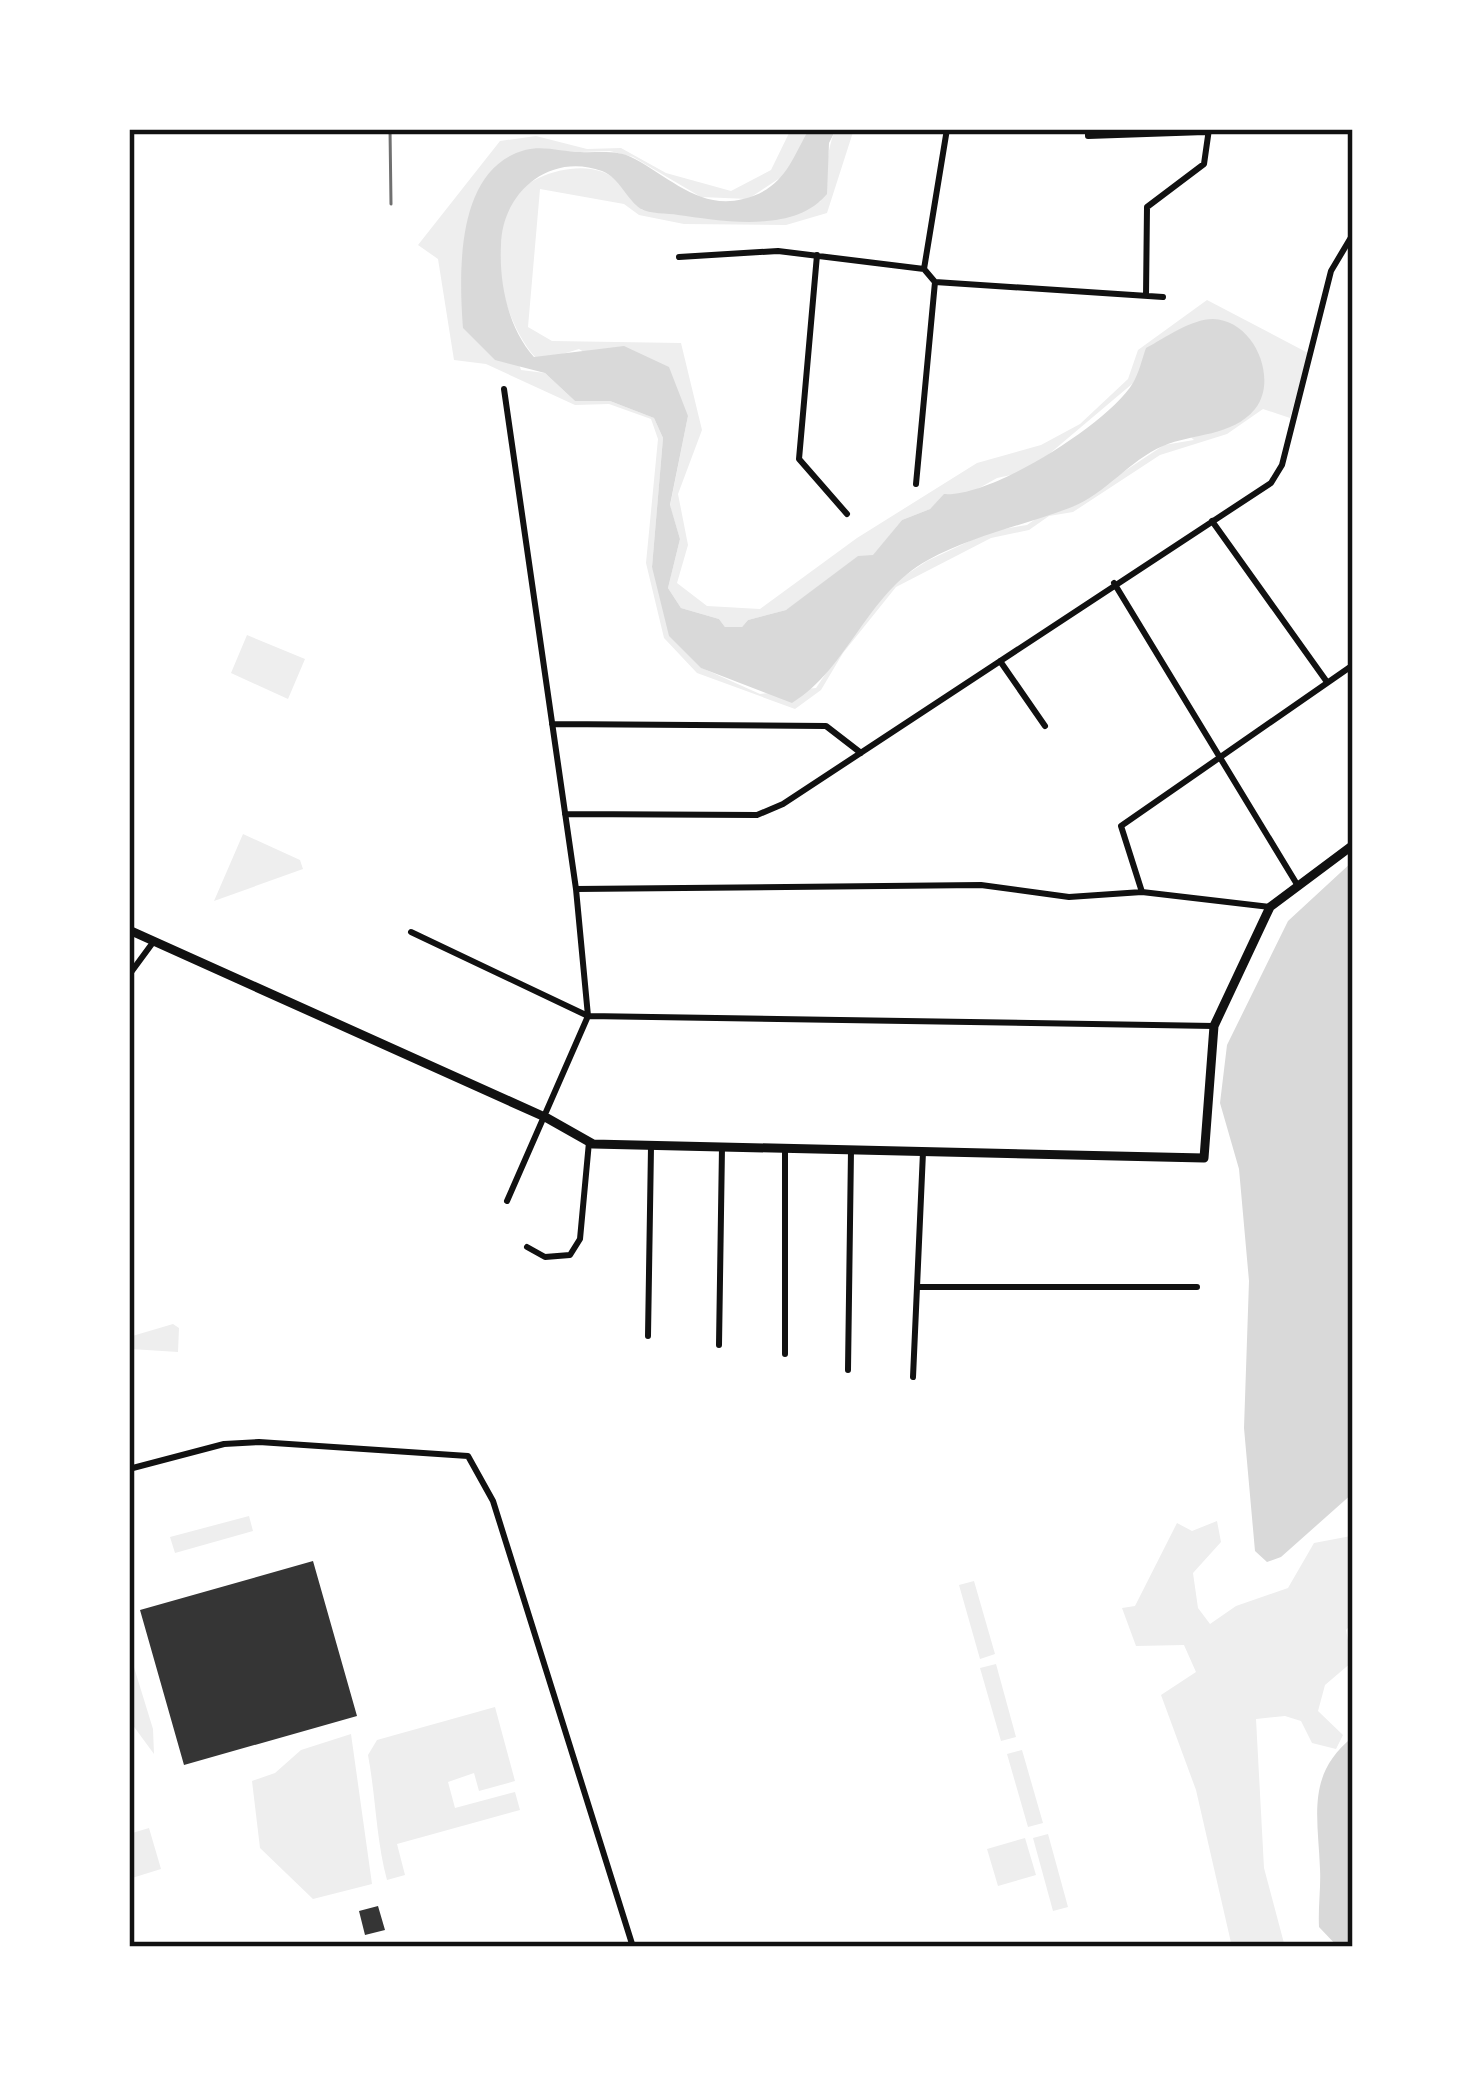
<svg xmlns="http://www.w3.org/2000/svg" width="1482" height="2076" font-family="Arial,sans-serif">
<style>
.green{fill:#eee}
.water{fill:#d9d9d9}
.building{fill:#353535}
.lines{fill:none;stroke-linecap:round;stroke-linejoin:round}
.minor{stroke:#111;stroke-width:6}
.tertiary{stroke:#111;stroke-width:9}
.rail{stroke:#707070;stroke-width:3}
.neatline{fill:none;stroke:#111;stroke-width:4.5}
</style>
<rect width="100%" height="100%" fill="#fff"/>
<!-- green -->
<path class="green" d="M791,129H809L789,172L748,199L701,197L633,157L610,151L579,152L468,218L521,370L545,373L575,401H610L654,418L663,438L652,567L702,668L760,694L816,688L866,614L892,584L927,561L991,531L1027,525L1047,511L1072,506L1164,445L1194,440L1132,384L1029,471L997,478L965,496L944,495L930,509L902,520L873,556L786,610L748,620L742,627H725L719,619L681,608L668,588L680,539L670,506L688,416L579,349L546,359L535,357C505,324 486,250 506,208C520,177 573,160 603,172C619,178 632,196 642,210L765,221L821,201C827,178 826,148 836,129H854L827,213L786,225L684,224L639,215L624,204L540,189L528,327L552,341L681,343L702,430L678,494L688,545L677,583L707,606L760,609L857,538L977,463L1041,445L1080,424L1128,379L1138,350L1207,300L1308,353L1290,418L1263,409L1227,434L1160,455L1073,512L1049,516L1029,530L991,538L896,587L843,653L821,690L795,709L697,673L664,638L646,563L658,439L651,419L609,404L575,405L486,364L454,360L438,259L418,245L500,141L536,136L587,149L621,148L666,173L731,191L771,170Z
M247,635L305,659L288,699L231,673Z
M243,834L300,860L303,869L214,901Z
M173,1324L179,1328L178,1352L131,1349L129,1337Z
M249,1516L253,1531L175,1553L170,1537Z
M1217,1521L1221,1542L1193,1573L1198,1608L1210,1624L1236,1606L1288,1588L1314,1543L1351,1536L1353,1622L1346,1630L1352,1662L1325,1685L1318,1711L1343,1735L1336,1749L1312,1743L1301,1721L1285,1716L1256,1719L1264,1868L1285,1947H1232L1196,1790L1161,1695L1196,1672L1184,1645L1136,1646L1122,1608L1135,1606L1177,1523L1192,1531Z
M974,1581L995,1654L980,1659L959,1585Z
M129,1651L153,1729L154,1754L129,1720Z
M996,1664L1016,1737L1001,1741L980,1668Z
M495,1707L515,1781L479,1791L474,1773L448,1782L455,1808L515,1792L520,1810L397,1844L405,1875L387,1880C376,1839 376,1798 368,1755L377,1740Z
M351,1734L372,1884L313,1899L260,1848L252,1781L275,1773L301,1750Z
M1022,1750L1043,1823L1028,1827L1007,1754Z
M149,1828L161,1869L132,1878L129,1892V1834Z
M1048,1834L1068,1907L1053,1911L1033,1838Z
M1025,1838L1036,1875L998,1886L987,1849Z"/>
<!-- water -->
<path class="water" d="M809,129H836L829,143L827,194C794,234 722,221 678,215C668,213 649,214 641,209C626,199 620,178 602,171C549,152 502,193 501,245C499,283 508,328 534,357L624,346L669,367L688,416L670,505L680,539L668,588L681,608L719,619L725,627H742L748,620L786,610L858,556L873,555L902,520L930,509L944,494C990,498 1108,424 1133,383C1139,373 1142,359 1146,348C1165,338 1191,319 1213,319C1254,320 1279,379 1255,409C1232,437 1193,433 1163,446C1130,460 1105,494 1072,507C1025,525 974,535 928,560C866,594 849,668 792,703L701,668L669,636L652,567L663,438L654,418L610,401H575L545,373L495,360L463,328C459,273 455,169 525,150C543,145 563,152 580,152C600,153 617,149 635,159C669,177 700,210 743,199C784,189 791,161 809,129Z
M1353,861V1493L1281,1557L1267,1562L1255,1551L1244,1428L1249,1281L1239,1169L1220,1103L1227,1045L1288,921Z
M1353,1737V1947H1338L1319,1927C1318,1907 1321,1888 1320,1869C1318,1816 1306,1774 1353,1737Z"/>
<!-- building -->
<path class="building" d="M313,1561L357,1716L184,1765L140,1610Z
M378,1906L385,1930L365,1935L359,1911Z"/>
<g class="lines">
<!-- minor -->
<path class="minor" d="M1088,129V136L1205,132
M817,255L799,459L847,514
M679,257L778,251L924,269L935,282L1163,297
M924,269L947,129
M1146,296L1147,207L1204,164L1209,129
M504,389L576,889L588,1016L507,1201
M916,484L935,282
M1212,521L1327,682
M1114,583L1298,886
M1000,661L1045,726
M552,724L826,726L861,753
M565,814L757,815L783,804L1271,483L1282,465L1331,271L1353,234
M576,889L981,885L1069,897L1142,892L1270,907
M1142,892L1121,826L1353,665
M411,932L588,1016L1214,1026
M129,975L154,941
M527,1247L545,1257L570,1255L580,1239L589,1142
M917,1287H1197
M648,1336L651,1147
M719,1345L722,1147
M785,1354V1148
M848,1370L851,1150
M913,1377L923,1152
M129,1469L224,1444L259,1442L468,1456L493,1501L633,1947"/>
<!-- tertiary -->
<path class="tertiary" d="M129,930L547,1118L593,1144L1204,1158L1214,1026L1270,907L1353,845"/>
<!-- rail -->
<path class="rail" d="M390,129L391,204"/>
</g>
<!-- border -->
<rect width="1482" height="2076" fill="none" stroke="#ffffff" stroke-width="264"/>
<rect x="132" y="132" width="1218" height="1812" class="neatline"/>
</svg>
